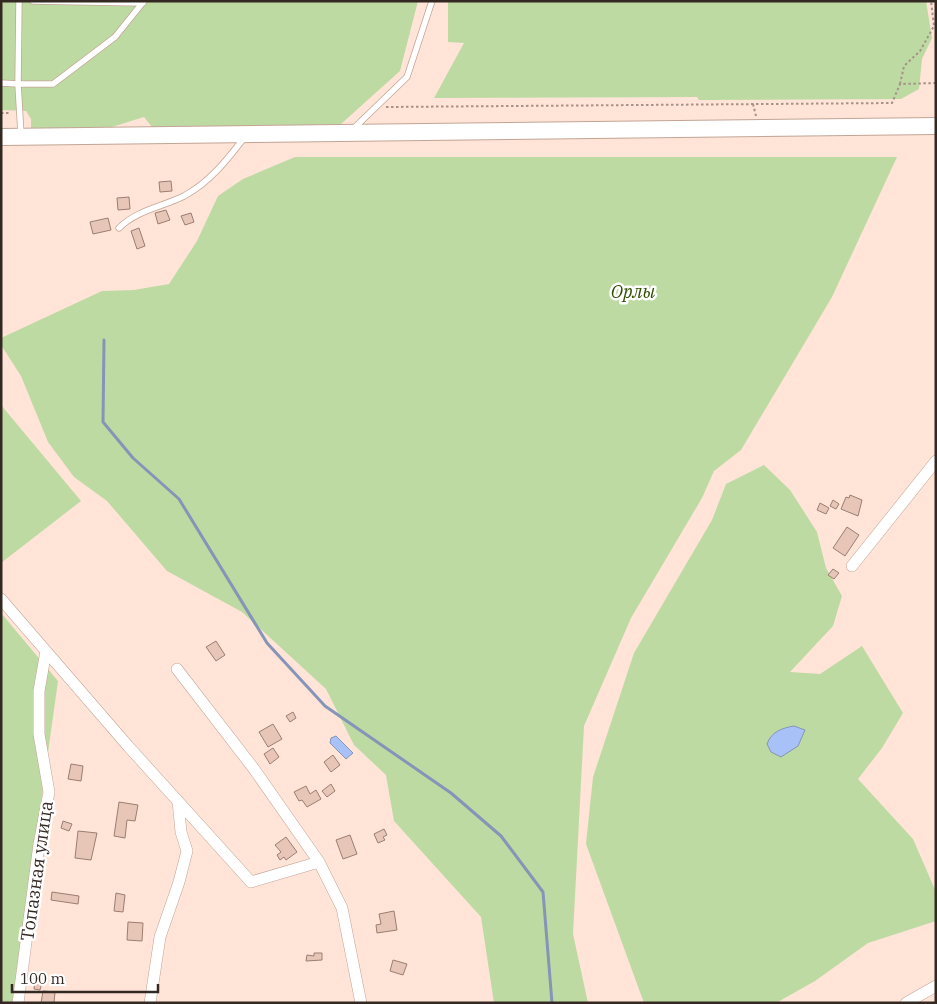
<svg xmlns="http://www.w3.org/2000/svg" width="937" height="1004" font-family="'IBM Plex Serif',serif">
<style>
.green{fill:#bedaa3}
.water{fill:#a8c2f7;stroke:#8594b7}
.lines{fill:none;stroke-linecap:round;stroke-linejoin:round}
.stream{stroke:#8594b7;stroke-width:3}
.building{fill:#e7c6b7;stroke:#9c7e70}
.service-casing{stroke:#c3a495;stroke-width:7}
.minor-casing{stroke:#c3a495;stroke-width:12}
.secondary-casing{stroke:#c3a495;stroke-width:18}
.path{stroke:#a69288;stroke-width:2;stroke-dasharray:2.5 2.5;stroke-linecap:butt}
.service{stroke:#fff;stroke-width:5.5}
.minor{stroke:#fff;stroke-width:11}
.secondary{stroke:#fff;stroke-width:16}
.labels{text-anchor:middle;stroke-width:5;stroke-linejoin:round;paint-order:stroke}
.park-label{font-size:18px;font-style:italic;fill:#304d00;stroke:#fff}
.street-label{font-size:18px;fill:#342822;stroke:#fff}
</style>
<rect width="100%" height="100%" fill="#ffe4d7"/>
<!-- green -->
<path class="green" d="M1,1H418L400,71L341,124L194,129L152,127L144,117L99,131L31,130V119L26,111L1,110Z
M448,1H926L932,38L922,59L919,89L901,99L699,100L697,97L434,98L464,43L448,42Z
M295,157H897L832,297L741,450L714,471L702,498L631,618L584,726L573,934L588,1003H494L481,917L394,821L386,775L354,745L326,689L242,612L167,571L107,501L74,477L48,442L21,376L1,345V338L102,291L134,290L169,284L197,241L218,196L243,179Z
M1,405L81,501L1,563Z
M764,465L790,490L817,532L826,568L842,596L833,626L790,672L820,674L862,646L903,713L882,748L858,779L913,839L936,892V921L868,943L815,981L776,1003H644L586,844L593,777L634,653L712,520L726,484Z
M1,613L58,681L13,1003H1Z"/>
<!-- water -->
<path class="water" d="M794,726L805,730L798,746L781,757L771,752L767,744C771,732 782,728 794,726Z
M336,736L353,753L346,759L330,743L331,738Z"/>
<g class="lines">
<!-- stream -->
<path class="stream" d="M104,340L103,422L133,458L179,499L267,643L325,706L451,793L501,836L543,892L552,1003"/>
</g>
<!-- building -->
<path class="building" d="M171,181L172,191L160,192L159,182Z
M129,197L130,209L118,210L117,198Z
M166,210L170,220L158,224L155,213Z
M191,213L194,222L185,225L181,216Z
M108,218L111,230L93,234L90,222Z
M139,228L145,246L137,249L131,231Z
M850,495L862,500L858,516L841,509L846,497L849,498Z
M833,500L839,504L836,509L830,506Z
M820,503L829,508L826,514L817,510Z
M847,527L859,535L845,556L833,548Z
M833,569L839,573L834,579L828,575Z
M216,641L225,655L216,661L206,647Z
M293,712L296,718L290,722L286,716Z
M273,724L282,739L268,747L259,732Z
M273,748L279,757L270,764L264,754Z
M333,755L340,765L331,772L324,762Z
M71,764L83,766L81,781L68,779Z
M331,784L335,791L327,797L322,791Z
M306,786L310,794L316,790L321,799L307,807L302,800L299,801L294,792Z
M119,802L138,805L135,821L127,820L125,838L114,836Z
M63,821L72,824L69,831L61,828Z
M384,829L387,835L383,837L385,840L378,843L374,834Z
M78,831L97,833L91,860L75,858Z
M350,835L357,854L343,859L336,840Z
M286,837L297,852L286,860L284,857L280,860L277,855L281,852L275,845Z
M52,892L79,896L78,904L51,900Z
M116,893L125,895L123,912L114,911Z
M394,911L397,930L377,933L376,925L381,924L379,914Z
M128,922L143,923L142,941L127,940Z
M314,953H322V960L306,961L307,955L314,956Z
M393,960L407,964L403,975L390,971Z
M35,981L42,982L40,990L34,989Z
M43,991L55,992L54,1003H41Z"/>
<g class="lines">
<!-- service casing -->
<g class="service-casing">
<path id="service" d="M33,1L143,3
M1,83L18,84L19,1
M352,130L407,77L432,1
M21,135L18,84H53L115,37L144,1
M119,228C137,210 162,207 184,196C210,182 227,160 244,138"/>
</g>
<!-- minor casing -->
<g class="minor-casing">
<path id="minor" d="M852,566L936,461
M1,599L128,746L251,882L319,862
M177,669L254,769L319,862L342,908L361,1003
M18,1003L39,844L49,792L39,734V691L46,651
M150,1003L160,937L179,882L187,851L181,832L178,801
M906,1003L936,986"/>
</g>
<!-- secondary casing -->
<g class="secondary-casing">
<path id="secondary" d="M1,137L936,126"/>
</g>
<!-- path -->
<path class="path" d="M900,84L904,66L920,51L934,26L931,1
M753,104L756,116
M386,107L892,103L900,84L936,83
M1,113H11"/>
<!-- service -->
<use href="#service" class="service"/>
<!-- minor -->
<use href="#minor" class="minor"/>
<!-- secondary -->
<use href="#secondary" class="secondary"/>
</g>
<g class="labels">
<!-- park labels -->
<g class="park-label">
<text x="633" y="298">Орлы</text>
</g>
<!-- street labels -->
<g class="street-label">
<text transform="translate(37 871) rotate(-82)" y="6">Топазная улица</text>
</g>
</g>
<!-- border -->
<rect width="937" height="1004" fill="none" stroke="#342822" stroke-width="5"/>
<!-- scale -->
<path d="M12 984v8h146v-8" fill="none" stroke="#342822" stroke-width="2.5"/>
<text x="20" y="984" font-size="15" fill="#342822" stroke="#ffffff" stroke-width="4" paint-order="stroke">100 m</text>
</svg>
